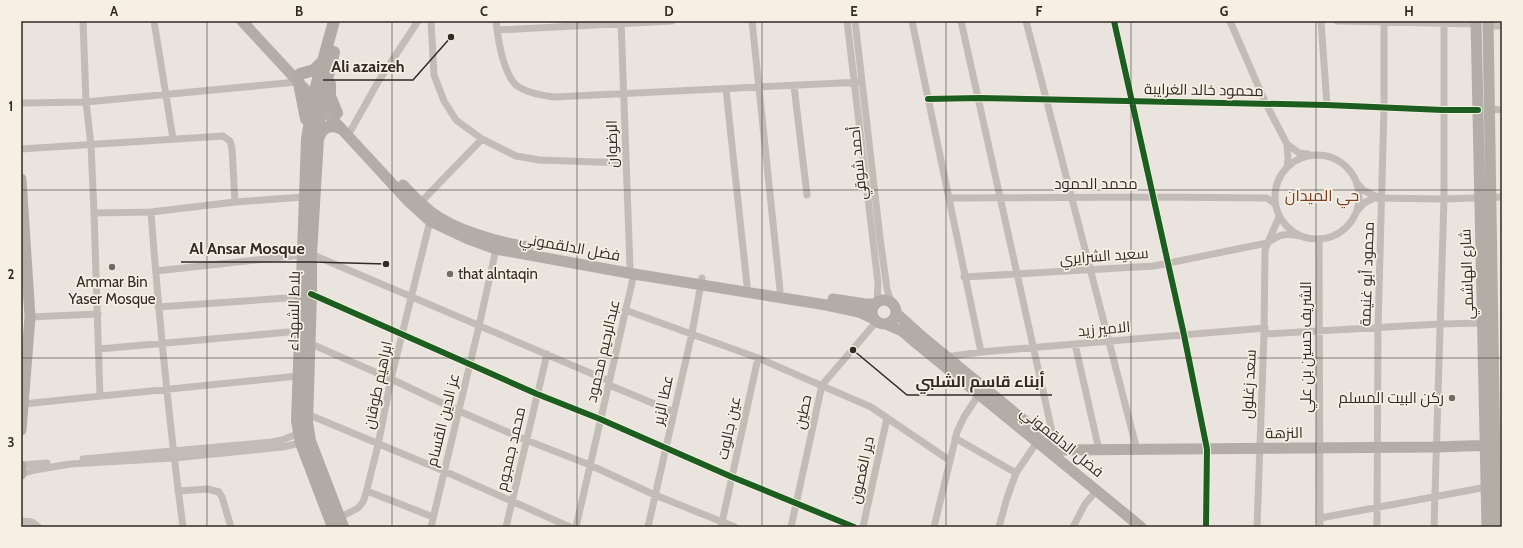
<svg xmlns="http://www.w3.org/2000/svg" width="1523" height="548" font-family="Cabin,Cairo,sans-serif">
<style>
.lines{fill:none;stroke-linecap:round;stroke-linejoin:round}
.street{stroke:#c2bcb6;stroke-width:7}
.secondary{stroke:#b3ada7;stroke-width:11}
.primary{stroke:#b1aba5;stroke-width:12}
.cycleway-casing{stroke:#f7efe3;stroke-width:8}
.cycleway{stroke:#1b5e20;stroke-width:6}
.grid{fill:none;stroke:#322a25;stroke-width:1;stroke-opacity:0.55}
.poi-dot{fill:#726b65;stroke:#f7efe3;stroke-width:1.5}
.labels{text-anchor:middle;stroke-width:3.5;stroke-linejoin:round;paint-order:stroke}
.street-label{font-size:15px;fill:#322a25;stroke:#f7efe3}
.poi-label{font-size:15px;fill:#322a25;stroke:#f7efe3;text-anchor:start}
.neighbourhood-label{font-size:16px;fill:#7c3d23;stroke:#f7efe3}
.leader{fill:none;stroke:#322a25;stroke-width:1.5}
.callout-dot{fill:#322a25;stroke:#f7efe3;stroke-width:1.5}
.callout-label{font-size:16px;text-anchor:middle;font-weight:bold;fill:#322a25;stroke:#f7efe3;stroke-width:3.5;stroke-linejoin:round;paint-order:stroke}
.neatline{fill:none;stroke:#322a25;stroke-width:1.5}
.grid-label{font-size:13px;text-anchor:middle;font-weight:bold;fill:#322a25}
</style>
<rect width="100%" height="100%" fill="#e9e4dd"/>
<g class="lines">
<!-- street -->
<path class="street" d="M83,21L86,102L91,145L94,213L100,396
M154,21L173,139
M431,21L434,75L444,101L456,120L482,139L516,156L539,160L626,163
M496,21C498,39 503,72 516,85C526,93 542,95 554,97L862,82
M621,21L630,267
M752,21L780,290
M847,21L878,283L877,303
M855,21L880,238L887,289L891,302
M912,21L981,352
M961,21L1053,436L1054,445
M1026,21L1137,450
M1114,21L1184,335L1207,449L1206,527
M1230,21L1266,104L1287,144L1288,159L1287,167
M1321,21L1327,105
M1337,21L1476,24
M1488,26H1502
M497,30L672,21
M794,86L807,195
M726,89L747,285
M928,99L979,98L1327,105L1443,110H1478
M21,103L86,102L297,82
M1490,109L1502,110
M351,130L378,82L418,21
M1287,144L1299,153L1308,154
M21,149L223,136L230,141L232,148L235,202
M1275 197a42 42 0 1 1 84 0a42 42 0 1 1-84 0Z
M1358,184L1363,190L1379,198
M949,198L1153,197L1267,198L1275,204
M421,202L482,139
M1358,210L1364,203L1374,198L1444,199L1502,197
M151,212C159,317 169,422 183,527
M94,213L151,212L235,202L304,197
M1319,240L1320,527
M156,271L311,254L609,381
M964,277L1154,266L1267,243C1280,234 1284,233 1300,236
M311,294L537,394L600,419L732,477L854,527
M158,307L301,297
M625,310L758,358L871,407L949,460
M30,317L98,314
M1264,334L1440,324L1483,323
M309,343L391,379L459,411L526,440L590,465L655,495L735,527
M1075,344L1099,450
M99,349L300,331
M946,357L981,352L1265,328
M609,385L674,412
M23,404L298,376
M307,414L444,471L570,527
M955,438L1016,473
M83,459L272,442L282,440L302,432
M21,465L47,463
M21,474L35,470L70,464L174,458L283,447L304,442
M178,491L208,489L219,492L222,497L231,527
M367,491L433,517
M339,518L358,508L363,502L366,493L378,445L391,379L430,221
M1320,518L1487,487
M21,521L32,522L39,527
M431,527L479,326L496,249
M506,527L547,354
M576,527L634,274
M648,527L692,333L702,278
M721,527L758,358
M791,527L822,385L877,321
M863,527L887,418
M934,527L957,432L964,417L979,394
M999,527L1007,498L1016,473L1037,442
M1073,527L1085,504L1097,490
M1257,527L1264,334L1265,251L1266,247L1279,217
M1377,527L1378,328L1384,108V21
M1434,527L1444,199V22"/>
<!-- secondary -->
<path class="secondary" d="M242,21L409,202L430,221L466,238L496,249L634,274L826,305L859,312L874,319
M1476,21L1487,527
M1488,21L1496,527
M21,179L30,317L21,430
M403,185C411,194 420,203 430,211C454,230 497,242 528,247
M833,299L865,304H875
M872 312a12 12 0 1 1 24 0a12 12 0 1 1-24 0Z
M896,313L925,339L1060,450L1436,447L1495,445
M886,324L902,331L915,342L1141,527
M21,466V474"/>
<!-- primary -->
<path class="primary" d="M334,52L322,99L319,122L311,254V294L307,422L310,441L343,527
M300,74L314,70L323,61
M299,83L306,119
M330,84V96L337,113
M318,139C322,127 329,124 340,128
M333,527L301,443L297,421L307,139L315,90L334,21"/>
<!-- cycleway casing -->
<g class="cycleway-casing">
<path id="cycleway" d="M1114,21L1184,335L1207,449L1206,527
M928,99L979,98L1327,105L1443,110H1478
M311,294L537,394L600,419L732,477L854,527"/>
</g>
<!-- cycleway -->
<use href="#cycleway" class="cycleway"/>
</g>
<!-- grid -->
<path class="grid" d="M207,21V527M392,21V527M577,21V527M762,21V527M946,21V527M1131,21V527M1316,21V527M21,190H1502M21,358H1502"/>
<!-- markers -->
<g class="poi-dot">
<circle cx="112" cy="267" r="4"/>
<circle cx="450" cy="274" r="4"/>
<circle cx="1452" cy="398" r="4"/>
</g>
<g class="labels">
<!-- street labels -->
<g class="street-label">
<text transform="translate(1204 90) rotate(1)" y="5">محمود خالد الغرايبة</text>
<text transform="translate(612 144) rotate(-91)" y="5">الرضوان</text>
<text transform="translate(858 163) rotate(-96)" y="5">أحمد شوقي</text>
<text x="1096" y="189">محمد الحمود</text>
<text transform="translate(570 247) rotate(10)" y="5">فضل الدلقموني</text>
<text transform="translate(1104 256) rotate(-4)" y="5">سعيد الشرايري</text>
<text transform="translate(1367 274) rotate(-88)" y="5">محمود أبو غنيمة</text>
<text transform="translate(1467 274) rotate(-92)" y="5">شارع الهاشمي</text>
<text transform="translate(294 311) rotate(-89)" y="5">بلاط الشهداء</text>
<text transform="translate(1104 329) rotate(-5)" y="5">الامير زيد</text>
<text transform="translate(1306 347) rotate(-90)" y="5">الشريف حسين بن علي</text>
<text transform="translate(603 351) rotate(-77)" y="5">عبدالرحيم محمود</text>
<text transform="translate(1249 384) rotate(-87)" y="5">سعد زغلول</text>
<text transform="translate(378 385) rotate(-78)" y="5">ابراهيم طوقان</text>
<text transform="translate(663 400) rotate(-78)" y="5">عطا الزير</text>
<text transform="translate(803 412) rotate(-78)" y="5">حطين</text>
<text transform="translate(443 420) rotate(-76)" y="5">عز الدين القسام</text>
<text transform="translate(729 428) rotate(-78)" y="5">عين جالوت</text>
<text transform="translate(1284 433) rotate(-1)" y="5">النزهة</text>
<text transform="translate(1062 442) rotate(39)" y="5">فضل الدلقموني</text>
<text transform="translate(511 449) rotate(-77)" y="5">محمد جمجوم</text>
<text transform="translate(862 470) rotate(-78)" y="5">دير الغصون</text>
</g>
<!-- poi labels -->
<g class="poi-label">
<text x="458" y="279">that alntaqin</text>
<text x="112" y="287" text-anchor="middle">Ammar Bin<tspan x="112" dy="17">Yaser Mosque</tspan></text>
<text x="1444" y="403" text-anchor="end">ركن البيت المسلم</text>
</g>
<!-- neighbourhood labels -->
<g class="neighbourhood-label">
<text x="1322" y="201">حي الميدان</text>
</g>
</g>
<!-- callouts -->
<path class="leader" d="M451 37L413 80H323M386 264L313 262H181M853 350L907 395H1052"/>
<g class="callout-dot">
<circle cx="451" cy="37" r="4"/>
<circle cx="386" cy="264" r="4"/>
<circle cx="853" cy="350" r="4"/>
</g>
<g class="callout-label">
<text x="368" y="72">Ali azaizeh</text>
<text x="247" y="254">Al Ansar Mosque</text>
<text x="980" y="387">أبناء قاسم الشلبي</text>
</g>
<!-- border -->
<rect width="1523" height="548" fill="none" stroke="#f7efe3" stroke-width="44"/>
<rect x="22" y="22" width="1479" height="504" class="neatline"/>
<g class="grid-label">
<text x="114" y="16">A</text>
<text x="299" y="16">B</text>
<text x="484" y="16">C</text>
<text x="669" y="16">D</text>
<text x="854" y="16">E</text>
<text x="1039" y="16">F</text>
<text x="1224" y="16">G</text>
<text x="1409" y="16">H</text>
<text x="11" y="111">1</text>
<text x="11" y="279">2</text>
<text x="11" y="447">3</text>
</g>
</svg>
